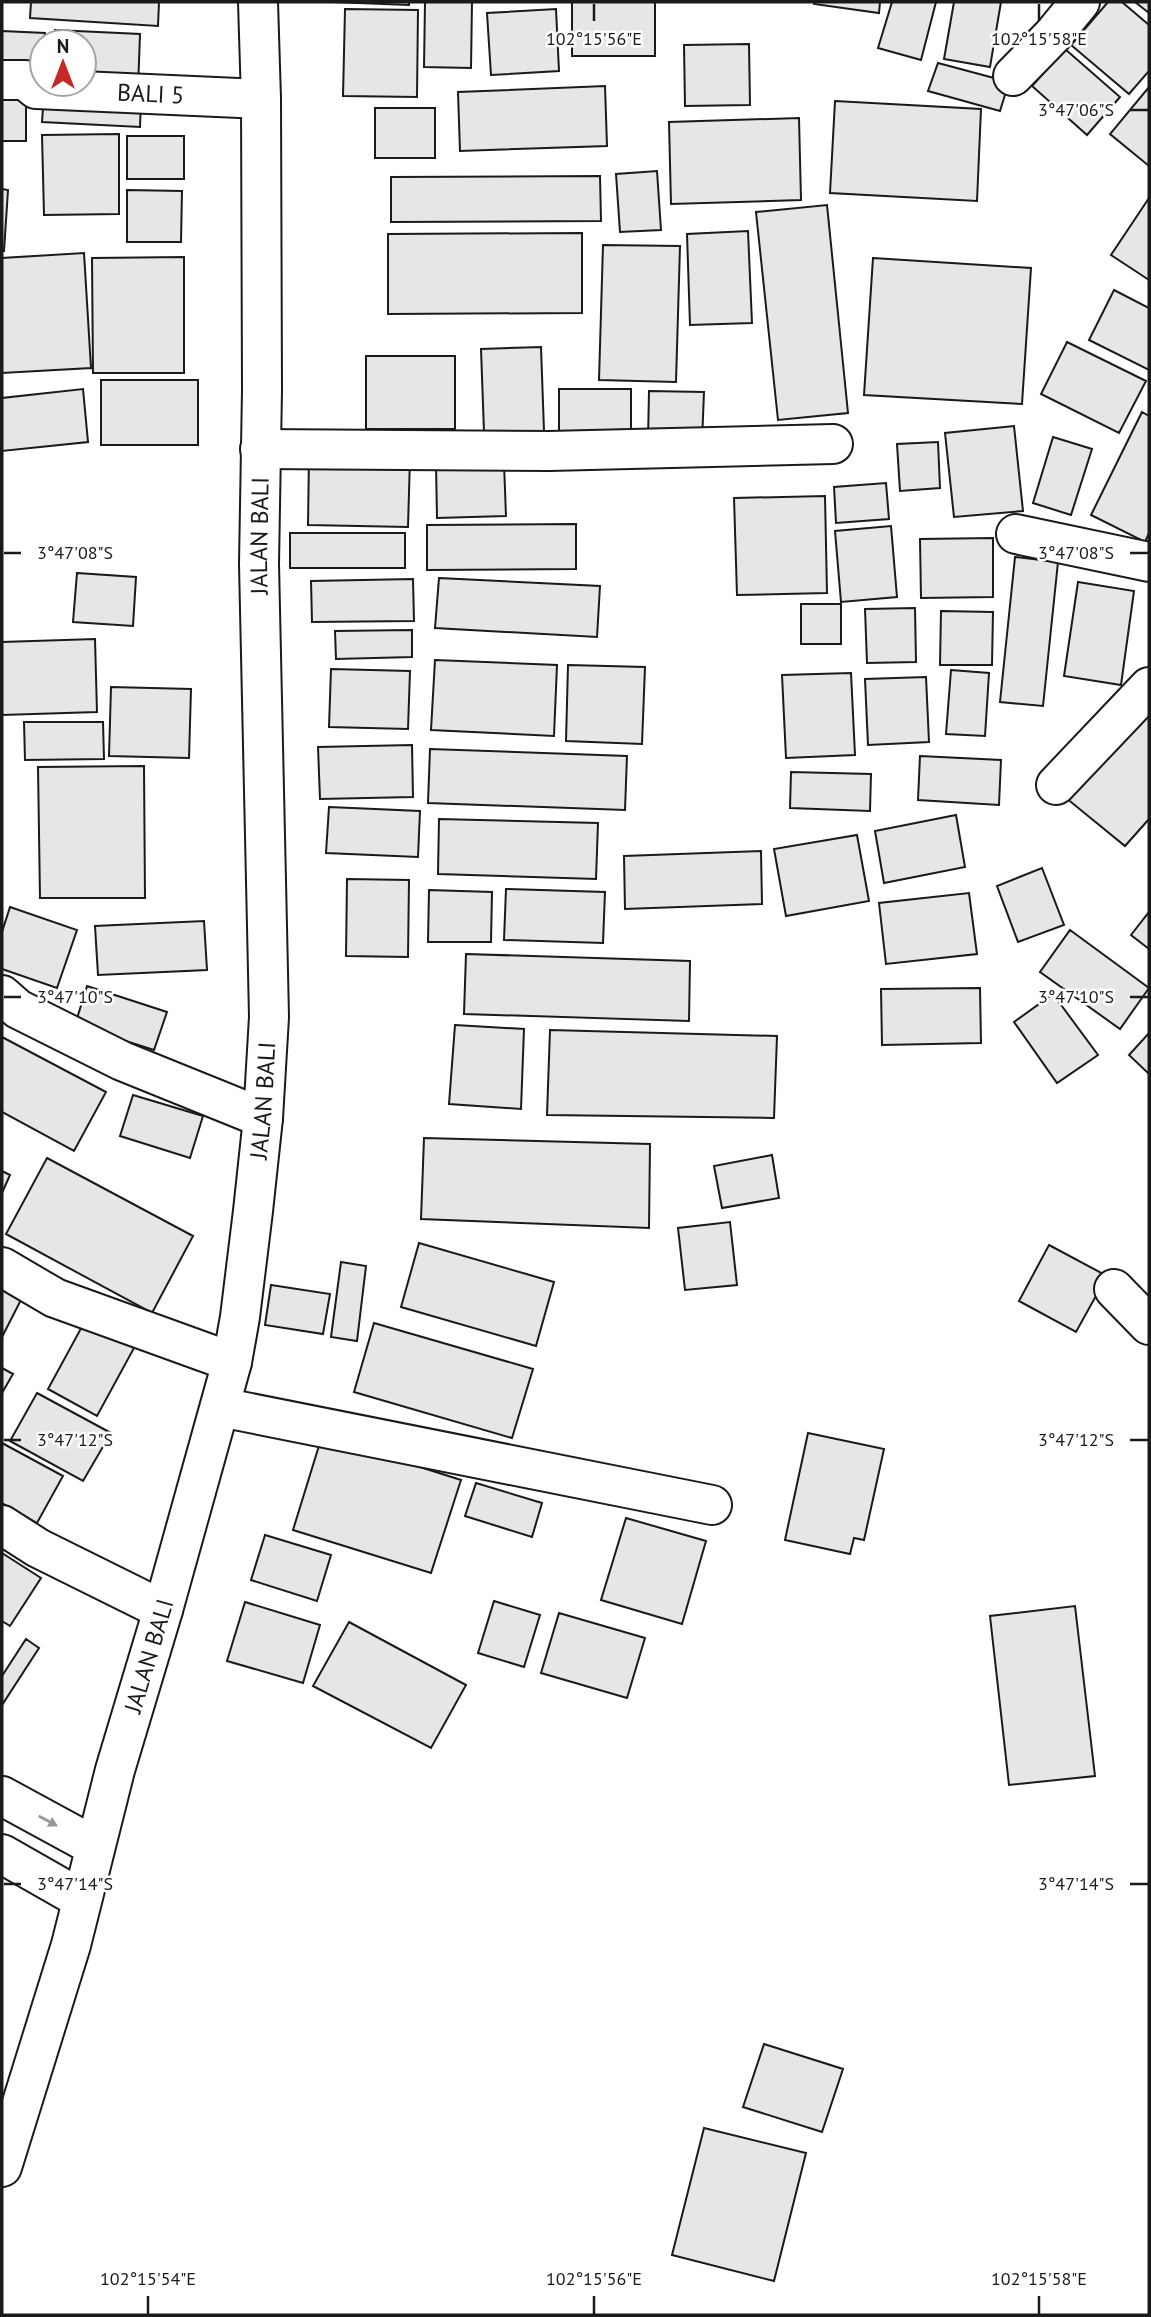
<svg xmlns="http://www.w3.org/2000/svg" width="1151" height="2317" font-family="'PT Sans',sans-serif">
<style>
.building{fill:#e6e6e6;stroke:#1a1a1a;stroke-width:2}
.lines{fill:none;stroke-linecap:round;stroke-linejoin:round}
.minor-casing{stroke:#1a1a1a;stroke-width:42}
.minor{stroke:#fff;stroke-width:38}
.oneway{fill:#989898}
.ticks{fill:none;stroke:#1a1a1a;stroke-width:2.5}
.labels{text-anchor:middle;stroke-width:5;stroke-linejoin:round;paint-order:stroke}
.street-label{font-size:24px;fill:#1a1a1a;stroke:#fff}
.ticks-label{font-size:18px;text-anchor:middle;fill:#1a1a1a;stroke:#fff;stroke-width:5;stroke-linejoin:round;paint-order:stroke}
</style>
<rect width="100%" height="100%" fill="#fff"/>
<!-- building -->
<path class="building" d="M31,2H159L158,26L30,18Z
M332,2H409V5Z
M425,2H472L471,68L424,67Z
M572,2H655V56H572Z
M814,2H880L879,13L814,4Z
M892,2H936L921,60L878,48Z
M954,2H1001L990,67L944,59Z
M1108,2H1122L1149,25V71L1129,94L1071,45Z
M1135,2H1149V13Z
M345,9L418,10L417,97L343,96Z
M556,9L559,71L491,75L487,13Z
M55,30L140,34L138,89L84,84V42H55Z
M2,31L45,33L44,42H42V77L2,75Z
M749,44L750,105L685,106L684,45Z
M1065,49L1120,97L1087,135L1032,86Z
M938,63L1009,82L1000,111L928,91Z
M2,86H26V141H2Z
M605,86L607,146L460,151L458,92Z
M1149,87V166L1110,134Z
M44,94L141,100L140,127L42,122Z
M835,101L981,109L977,201L830,193Z
M375,108H435V158H375Z
M799,118L801,200L671,204L669,122Z
M119,134V214L44,215L42,135Z
M127,136H184V179H127Z
M657,171L661,230L620,232L616,174Z
M600,176L601,221L391,222V177Z
M2,189L8,190L4,251H2Z
M127,190L182,191L181,242H127Z
M1149,198V280L1111,255Z
M827,205L848,413L778,420L756,212Z
M748,231L752,323L690,325L687,234Z
M582,233V313L388,314V234Z
M603,245L680,246L676,382L599,380Z
M84,253L91,368L2,373V258Z
M184,257V373H93L92,258Z
M873,258L1031,268L1022,404L864,395Z
M1114,290L1149,308V370L1089,340Z
M1067,342L1146,381L1119,433L1041,394Z
M541,347L544,431L484,432L481,349Z
M366,356H455V429H366Z
M101,380H198V445H101Z
M83,389L88,442L2,451V398Z
M559,389H631V439H559Z
M649,391L704,392L702,442L648,440Z
M1142,412L1149,416V533L1145,542L1091,515Z
M1014,426L1023,511L954,517L945,433Z
M1053,437L1092,449L1071,515L1033,503Z
M938,442L940,488L900,491L897,444Z
M309,456L410,458L408,527L308,525Z
M504,463L506,516L437,518L436,464Z
M886,483L889,519L836,523L834,487Z
M825,496L827,593L737,595L734,498Z
M576,524V569L427,570V525Z
M891,526L897,597L841,602L835,531Z
M290,533H405V568H290Z
M993,538V597L921,598L920,539Z
M1015,557L1058,562L1043,706L1000,702Z
M77,573L136,577L133,626L73,622Z
M439,578L600,586L597,637L435,628Z
M413,579L414,621L312,622L311,581Z
M1078,582L1134,591L1121,685L1064,676Z
M801,604H841V644H801Z
M915,608L916,662L867,663L865,609Z
M941,611L993,612L992,665H940Z
M412,630V657L336,659L335,631Z
M95,639L97,712L2,715V642Z
M435,660L557,665L554,736L431,730Z
M568,665L645,667L642,744L566,741Z
M331,669L410,671L408,729L329,727Z
M951,670L989,673L985,736L946,734Z
M851,673L855,755L786,758L782,675Z
M926,677L929,742L868,745L865,679Z
M111,687L191,689L189,758L109,756Z
M1149,704V819L1125,846L1066,798Z
M24,722H103L104,759L25,760Z
M412,745L413,797L320,799L318,747Z
M430,749L627,756L625,810L428,803Z
M920,756L1001,760L999,805L918,800Z
M144,766L145,898H40L38,767Z
M791,772L871,774L870,811L790,808Z
M329,807L420,811L418,857L326,853Z
M956,815L965,867L884,883L875,831Z
M439,819L598,823L596,879L438,874Z
M857,835L869,901L786,916L774,849Z
M761,851L762,904L625,909L624,856Z
M1042,868L1064,925L1018,942L997,886Z
M347,879L409,880L408,957L346,956Z
M506,889L605,892L603,943L504,940Z
M429,890L492,892L491,942H428Z
M969,893L977,954L886,964L879,903Z
M10,907L77,930L57,988L2,969V932Z
M1149,912V949L1131,935Z
M204,921L207,970L98,975L95,926Z
M1070,930L1149,988L1120,1029L1040,972Z
M466,954L690,961L689,1021L464,1014Z
M87,986L167,1012L154,1050L75,1025Z
M980,988L981,1043L882,1045L881,989Z
M1053,994L1098,1055L1057,1083L1014,1022Z
M455,1025L524,1029L521,1109L449,1104Z
M550,1030L777,1036L774,1118L547,1115Z
M1149,1033V1074L1129,1055Z
M2,1037L106,1092L74,1151L2,1112Z
M133,1095L203,1116L190,1158L120,1136Z
M424,1138L650,1144L649,1228L421,1219Z
M772,1155L779,1198L722,1208L714,1166Z
M47,1158L193,1236L152,1313L6,1234Z
M2,1171L10,1175L2,1193Z
M730,1222L737,1285L685,1290L678,1228Z
M419,1243L554,1282L536,1346L401,1307Z
M1049,1245L1107,1276L1076,1332L1019,1301Z
M341,1262L366,1266L357,1341L331,1337Z
M2,1283L24,1294L2,1337Z
M271,1285L330,1294L323,1334L265,1325Z
M85,1321L134,1348L97,1416L48,1389Z
M374,1323L533,1369L512,1438L354,1392Z
M2,1368L13,1374L2,1393Z
M37,1393L111,1433L83,1481L10,1441Z
M808,1433L884,1449L864,1540L854,1538L850,1554L785,1540Z
M322,1436L461,1480L431,1573L293,1530Z
M2,1443L63,1476L37,1523L2,1503Z
M476,1483L542,1503L532,1537L465,1516Z
M626,1518L706,1541L682,1624L601,1600Z
M265,1535L331,1555L317,1601L251,1580Z
M2,1553L41,1578L10,1626L2,1621Z
M494,1601L540,1615L524,1667L478,1653Z
M245,1602L320,1625L303,1683L227,1661Z
M1075,1606L1095,1776L1009,1785L990,1616Z
M559,1613L645,1638L627,1698L541,1673Z
M349,1622L466,1685L431,1748L313,1686Z
M26,1639L39,1648L2,1705V1676Z
M764,2044L843,2069L822,2132L743,2107Z
M704,2128L806,2153L774,2281L672,2255Z"/>
<g class="lines">
<!-- minor casing -->
<g class="minor-casing">
<g id="minor">
<path d="M1013,76L1053,35L1080,2"/>
<path id="s1" d="M2,80H25L36,89L261,99"/>
<path d="M260,449L549,451L833,444"/>
<path d="M1016,534L1149,562"/>
<path d="M1056,785L1149,687"/>
<path d="M2,995L18,1009L122,1061L263,1118"/>
<path d="M2,1267L55,1298L232,1362"/>
<path d="M1114,1289L1149,1325"/>
<path d="M220,1407L712,1505"/>
<path d="M2,1525L38,1548L163,1610"/>
<path d="M2,1796L94,1846"/>
<path d="M2,1854L81,1899"/>
<path id="s2" d="M2,2167L71,1945L115,1770L163,1610L232,1362L240,1317L253,1211L263,1118L269,1017L259,564L262,390L261,99L258,2"/>
</g>
</g>
<!-- minor -->
<use href="#minor" class="minor"/>
</g>
<!-- one-way arrows -->
<defs><path id="oneway-solid" d="M-6-.8H1V-3.2L6.5 0L1 3.2V.8H-6Z" transform="scale(1.75)"/></defs>
<use class="oneway" href="#oneway-solid" transform="translate(48 1821) rotate(28)"/>
<!-- ticks -->
<path class="ticks" d="M594,4V21M1039,4V21M1130,110H1148M4,553H21M1130,553H1148M4,997H21M1130,997H1148M4,1440H21M1130,1440H1148M4,1884H21M1130,1884H1148M148,2296V2314M594,2296V2314M1039,2296V2314"/>
<g class="labels">
<!-- street labels -->
<g class="street-label">
<text dy="8" stroke="none"><textPath href="#s1" startOffset="152">BALI 5</textPath></text>
<text dy="8" stroke="none"><textPath href="#s2" startOffset="1666">JALAN BALI</textPath></text>
<text dy="8" stroke="none"><textPath href="#s2" startOffset="1101">JALAN BALI</textPath></text>
<text dy="8" stroke="none"><textPath href="#s2" startOffset="532">JALAN BALI</textPath></text>
</g>
</g>
<g class="ticks-label">
<text x="594" y="45">102°15'56"E</text>
<text x="1039" y="45">102°15'58"E</text>
<text x="1076" y="116">3°47'06"S</text>
<text x="75" y="559">3°47'08"S</text>
<text x="1076" y="559">3°47'08"S</text>
<text x="75" y="1003">3°47'10"S</text>
<text x="1076" y="1003">3°47'10"S</text>
<text x="75" y="1446">3°47'12"S</text>
<text x="1076" y="1446">3°47'12"S</text>
<text x="75" y="1890">3°47'14"S</text>
<text x="1076" y="1890">3°47'14"S</text>
<text x="148" y="2285">102°15'54"E</text>
<text x="594" y="2285">102°15'56"E</text>
<text x="1039" y="2285">102°15'58"E</text>
</g>
<!-- border -->
<rect width="1151" height="2317" fill="none" stroke="#1a1a1a" stroke-width="7"/>
<!-- north arrow -->
<g transform="translate(63 63)"><circle r="33" fill="#ffffff" stroke="#a3a3a3" stroke-width="2"/>
<path d="M0-5L12 26L0 18L-12 26Z" fill="#c62828"/>
<text y="-10" font-size="19" font-weight="bold" text-anchor="middle" fill="#1a1a1a">N</text>
</g>
</svg>
